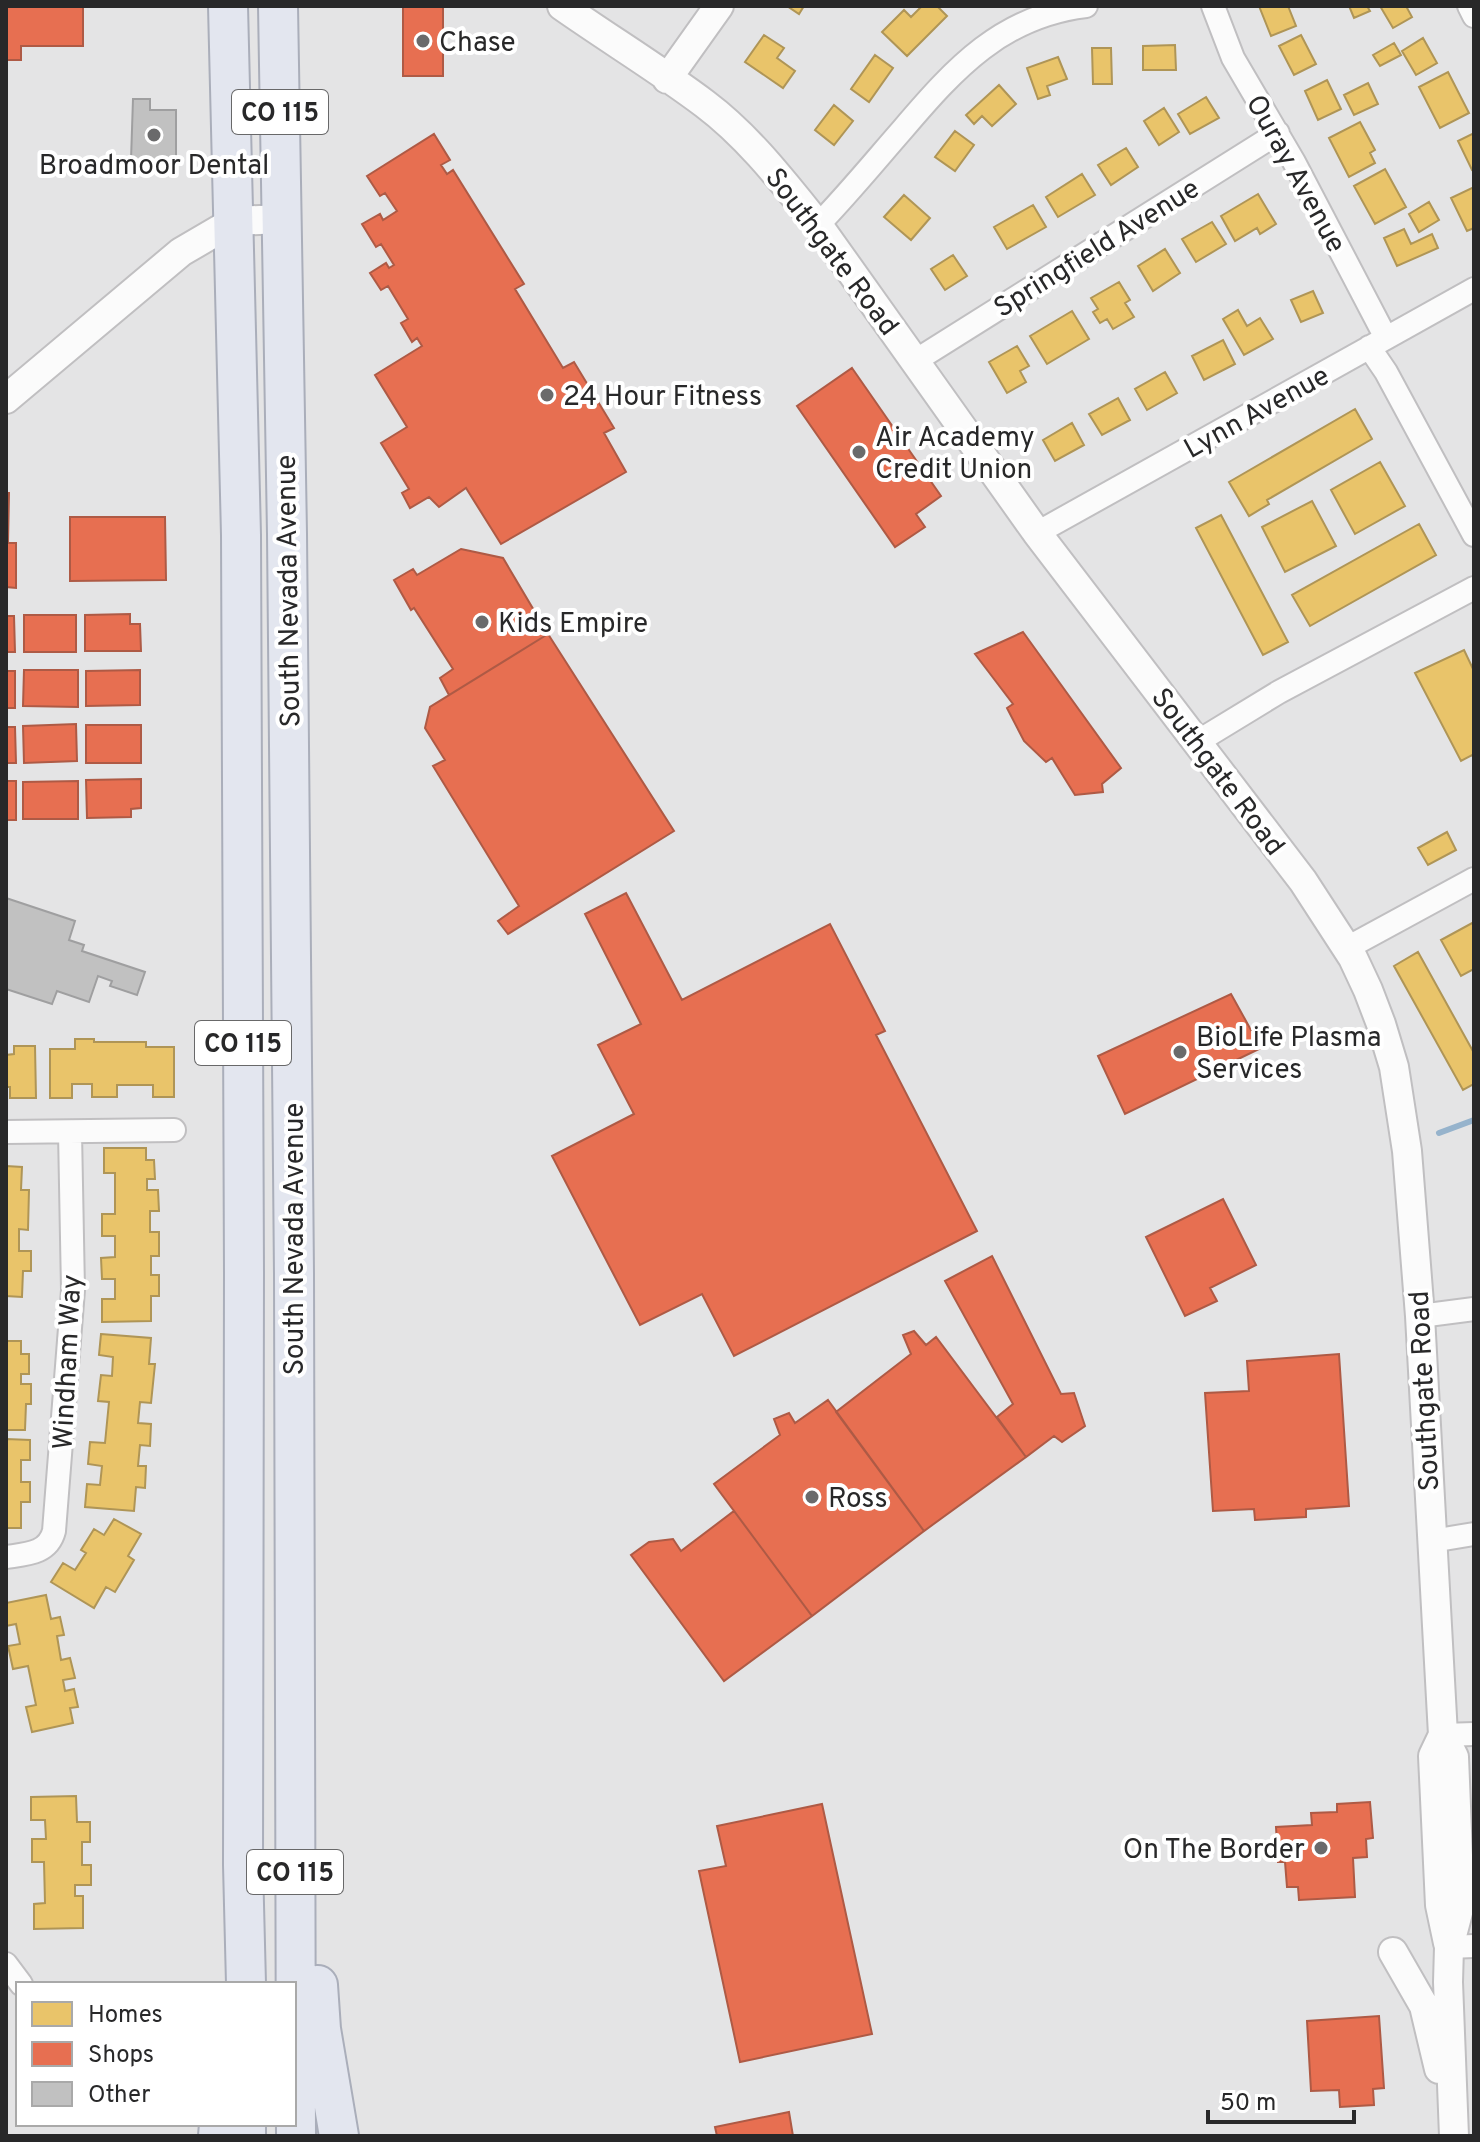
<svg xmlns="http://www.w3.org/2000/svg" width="1480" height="2142" font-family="Overpass,sans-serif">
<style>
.homes{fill:#e9c46a;stroke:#af9556;stroke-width:2}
.shops{fill:#e76f51;stroke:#ae5a45;stroke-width:2}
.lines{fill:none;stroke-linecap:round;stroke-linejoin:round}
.stream{stroke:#96b3cc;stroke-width:6}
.building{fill:#c1c1c1;stroke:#9f9fa0;stroke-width:2}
.minor-casing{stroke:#c0bfc1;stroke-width:26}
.tertiary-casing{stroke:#c0bfc1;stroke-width:32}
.trunk-casing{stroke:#aaaeba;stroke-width:42}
.minor{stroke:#fbfbfb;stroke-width:22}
.tertiary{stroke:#fbfbfb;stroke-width:28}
.trunk{stroke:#e3e6ef;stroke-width:38}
.poi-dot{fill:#6a6a6b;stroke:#fff;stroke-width:3}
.labels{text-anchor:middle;stroke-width:8;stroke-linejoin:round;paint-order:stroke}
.shield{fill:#fff;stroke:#686869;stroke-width:2}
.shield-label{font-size:26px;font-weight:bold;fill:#282829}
.poi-label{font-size:28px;fill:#282829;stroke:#fff;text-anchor:start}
.street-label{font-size:28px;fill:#282829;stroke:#fff}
</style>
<rect width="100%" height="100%" fill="#e4e4e5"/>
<!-- homes -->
<path class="homes" d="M787,6H804L799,14Z
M922,6H937L947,16L907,56L882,32L904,10L911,17Z
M1259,6H1288L1296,26L1271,36Z
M1349,6H1367L1370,11L1354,18Z
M1380,6H1406L1412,17L1393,28Z
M764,35L784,48L777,58L795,71L783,88L745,62Z
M1301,35L1316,64L1294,75L1279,46Z
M1423,38L1437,63L1416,75L1402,51Z
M1394,43L1401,55L1380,66L1373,55Z
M1175,45L1176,70H1143V46Z
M1092,48H1111L1112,84H1093Z
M875,55L893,68L869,102L851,89Z
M1058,57L1067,79L1047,86L1050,95L1038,99L1027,68Z
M1448,72L1469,113L1440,128L1419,87Z
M1327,80L1341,109L1318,120L1305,91Z
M1368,83L1378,104L1354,115L1344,95Z
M999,85L1016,104L992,126L982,116L974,124L966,115Z
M1206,97L1219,118L1190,134L1178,114Z
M834,105L853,121L834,145L815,130Z
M1164,108L1179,132L1159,145L1144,121Z
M1360,122L1375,150L1370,153L1375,163L1349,177L1329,138Z
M955,131L974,145L955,171L935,157Z
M1474,133V169L1472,170L1458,141Z
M1126,148L1138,167L1111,185L1098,165Z
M1385,169L1406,207L1375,224L1354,186Z
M1082,174L1095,195L1058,217L1046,197Z
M1474,187V228L1467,231L1451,198Z
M1258,194L1276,224L1260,234L1257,228L1235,241L1221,216Z
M904,195L930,218L911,240L884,217Z
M1429,202L1439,220L1419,232L1409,214Z
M1033,205L1046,227L1007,249L994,227Z
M1212,222L1226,244L1196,262L1182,239Z
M1404,229L1411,244L1432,234L1438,248L1397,266L1384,238Z
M1165,249L1180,273L1153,291L1138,266Z
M953,255L967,276L945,290L931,269Z
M1119,282L1130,300L1125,303L1134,317L1113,329L1107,319L1100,323L1093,312L1098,309L1091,298Z
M1313,291L1323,313L1301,322L1291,300Z
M1238,310L1247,326L1260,318L1273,339L1244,355L1223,319Z
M1072,311L1089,339L1047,364L1030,336Z
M1223,340L1235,364L1204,380L1192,356Z
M1017,346L1029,366L1020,371L1026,382L1007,393L989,362Z
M1165,372L1177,393L1147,410L1135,389Z
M1118,398L1130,420L1102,435L1089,414Z
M1355,409L1372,439L1267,500L1269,504L1249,516L1229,482Z
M1072,423L1084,445L1055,461L1043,440Z
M1380,462L1405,506L1355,534L1331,490Z
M1312,501L1336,546L1285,572L1262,527Z
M1221,515L1288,642L1263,655L1196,528Z
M1419,524L1436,555L1310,626L1292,595Z
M1464,650L1474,671V759L1472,755L1461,761L1415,673Z
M1447,832L1456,850L1428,865L1418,848Z
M1474,922V969L1461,976L1441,940Z
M1418,952L1474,1053V1084L1463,1090L1394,966Z
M75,1039H94V1042H146V1047H174V1097H153V1085H117V1097H92V1084H72V1098H50V1049H75Z
M14,1046H35L36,1098H10V1087H6V1055L14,1054Z
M104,1148H146V1160H154L155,1179H147V1190H158L159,1211H150V1232H159V1256H151V1275H159V1296H151V1321L102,1322V1299H115V1279H102L101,1258L115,1257V1236H102V1214H115V1173H104Z
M6,1166L22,1167L21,1190H29L28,1230L19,1229V1251H31V1271H23L22,1297L6,1296Z
M101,1334L151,1338L149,1364H155L151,1403L140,1402L138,1423L151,1424L150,1446L140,1445L138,1466H146L145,1488L136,1487L134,1511L85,1507L87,1484L100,1485L102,1466L88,1464L90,1442L105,1443L109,1402L98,1401L101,1375L112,1376L113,1357L99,1355Z
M6,1341H21V1354H29V1374H21V1384H31V1404H26L25,1430H6Z
M6,1439L30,1440V1460H21V1482H30V1502H21V1528H6Z
M114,1519L141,1534L128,1556L134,1560L115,1592L106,1587L94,1608L51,1582L63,1563L75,1570L86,1553L81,1550L94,1529L104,1535Z
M46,1595L51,1619L60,1617L64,1635L57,1636L61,1660L70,1658L75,1678L63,1680L65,1691L74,1689L78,1707L70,1708L73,1723L32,1732L26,1707L36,1705L28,1666L13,1669L8,1646L20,1644L16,1624L6,1626V1603Z
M76,1796L77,1822H90V1842H82V1865H91V1885H75V1896H83V1928L34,1929V1904L45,1903L44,1862H32V1839H46L45,1820H31V1797Z"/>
<!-- shops -->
<path class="shops" d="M6,6H83V46H21V60H6Z
M403,6H443V76H403Z
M434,134L450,160L441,165L447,174L453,170L524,284L515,289L563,368L574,362L614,428L604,433L626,472L501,544L466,488L439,507L429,497L410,508L402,493L409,489L381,443L407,427L375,375L422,346L417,338L412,342L401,323L408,319L388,286L381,290L370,273L386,263L389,268L394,265L381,244L376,247L362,224L380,214L383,220L397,211L385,193L380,196L367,176Z
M852,368L941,496L916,514L925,527L895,547L797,406Z
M6,493H9L8,543H16V588L6,587Z
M70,517H165L166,580L70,581Z
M461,549L503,558L548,634L449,695L440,678L453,669L414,608L411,610L394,580L413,569L417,575Z
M130,614V624H140L141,651H85V615Z
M24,615H76V652H24Z
M6,616H14L15,652H6Z
M1023,632L1121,768L1102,784L1103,792L1075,795L1052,758L1046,762L1024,741L1007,708L1013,704L975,654Z
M548,634L674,831L508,934L498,921L519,906L433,766L445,760L425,728L430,707Z
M24,670H78V707L23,706Z
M140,670V705L86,706V671Z
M6,671H15V708H6Z
M76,724L77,761L24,763L23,726Z
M86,725H141V763H86Z
M6,727H15L16,763H6Z
M141,779V808L131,809V817L87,818L86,780Z
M6,781H16V820H6Z
M78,781V819H23V782Z
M626,893L682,1000L830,924L885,1031L876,1035L977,1231L734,1356L702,1294L640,1325L552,1156L634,1114L598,1045L641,1024L585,914Z
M1231,994L1261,1048L1125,1114L1098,1056Z
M1223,1199L1256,1265L1210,1288L1217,1301L1185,1316L1146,1237Z
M992,1256L1061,1394L1074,1393L1085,1426L1062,1442L1054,1436L1026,1457L997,1417L1013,1404L945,1281Z
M914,1331L926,1345L936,1337L1026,1457L924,1531L836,1412L911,1354L903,1335Z
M1339,1354L1349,1506L1306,1509V1517L1255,1520L1254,1509L1213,1511L1205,1393L1249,1391L1247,1361Z
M828,1400L924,1531L812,1616L714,1484L780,1435L774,1419L789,1413L795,1423Z
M734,1511L812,1616L724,1681L631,1555L649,1542L673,1539L681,1551Z
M1370,1802L1373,1838L1366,1839L1367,1857L1353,1858L1355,1897L1299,1900L1298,1887H1287L1285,1862H1278L1276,1827L1312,1825L1311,1813L1337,1812V1804Z
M822,1804L872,2034L740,2062L699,1871L726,1866L717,1826Z
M1379,2016L1384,2088L1373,2089L1374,2105L1340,2107L1339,2090L1311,2091L1307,2021Z
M789,2112L793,2136H717L715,2127Z"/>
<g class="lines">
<!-- stream -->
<path class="stream" d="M1439,1133L1474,1120"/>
</g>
<!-- building -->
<path class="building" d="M133,99H150V110H176V168H137V160H131Z
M6,898L75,921L69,940L84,945L82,951L145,972L137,995L110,986L112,981L98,976L89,1002L57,991L52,1004L6,989Z"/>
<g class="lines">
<!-- minor casing -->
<g class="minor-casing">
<path id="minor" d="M1213,6L1233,58L1294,162L1386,338
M1469,6L1474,16
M818,225C848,194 875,161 903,129C955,68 1002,16 1086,6
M1369,347L1386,372L1474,535
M915,361L1278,133
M1037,533L1474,289
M1197,742L1279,692L1474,588
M1347,948L1474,879
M6,1132L174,1130
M1420,1316L1474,1309
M1432,1541L1474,1534
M6,1557C26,1554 48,1554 54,1531L73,1290L70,1132
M1443,1735L1474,1734
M1449,1947L1474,1946
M6,1964L21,1984"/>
</g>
<!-- tertiary casing -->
<g class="tertiary-casing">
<path id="tertiary" d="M562,6C609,39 660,70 705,104C749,137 784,183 818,225L1037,533L1303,881L1353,958L1368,990L1381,1024L1394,1067L1407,1151L1420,1316L1443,1735L1454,1757L1460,1905L1449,1947L1448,1982L1454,2136
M667,79L719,6
M6,399L181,252L234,221L282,219
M1443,1735L1433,1756L1440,1905L1448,1943
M1393,1952L1424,2006L1439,2069"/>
</g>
<!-- trunk casing -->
<g class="trunk-casing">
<path id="trunk" d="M228,6L241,535L244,1272L243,1865L246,1984
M278,6L287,534L294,1274L296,2136
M318,1985L321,2029L339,2136
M218,2136L219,2124
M246,2136V2124"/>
</g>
<!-- minor -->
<use href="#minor" class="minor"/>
<!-- tertiary -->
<use href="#tertiary" class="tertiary"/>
<!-- trunk -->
<use href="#trunk" class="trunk"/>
</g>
<!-- markers -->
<g class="poi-dot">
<circle cx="423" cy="41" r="8"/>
<circle cx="154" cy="135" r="8"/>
<circle cx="547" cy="395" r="8"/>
<circle cx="859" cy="452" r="8"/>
<circle cx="482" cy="622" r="8"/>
<circle cx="1180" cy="1052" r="8"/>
<circle cx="812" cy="1497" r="8"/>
<circle cx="1321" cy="1848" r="8"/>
</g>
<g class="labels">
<!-- shield labels -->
<g class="shield">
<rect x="232" y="90" width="96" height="44" rx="6"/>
<rect x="195" y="1021" width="96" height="44" rx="6"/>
<rect x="247" y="1850" width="96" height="44" rx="6"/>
</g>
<g class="shield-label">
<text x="280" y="121">CO 115</text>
<text x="243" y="1052">CO 115</text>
<text x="295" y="1881">CO 115</text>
</g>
<!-- poi labels -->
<g class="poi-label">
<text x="439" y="51">Chase</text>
<text x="154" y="174" text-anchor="middle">Broadmoor Dental</text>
<text x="563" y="405">24 Hour Fitness</text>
<text x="875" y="446">Air Academy<tspan x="875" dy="32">Credit Union</tspan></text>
<text x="498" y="632">Kids Empire</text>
<text x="1196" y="1046">BioLife Plasma<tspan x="1196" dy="32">Services</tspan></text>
<text x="828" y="1507">Ross</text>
<text x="1305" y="1858" text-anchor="end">On The Border</text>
</g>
<!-- street labels -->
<g class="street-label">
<text transform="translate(1297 173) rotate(61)" y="10">Ouray Avenue</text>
<text transform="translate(1096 247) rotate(-32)" y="10">Springfield Avenue</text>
<text transform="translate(833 251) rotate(53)" y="10">Southgate Road</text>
<text transform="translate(1256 411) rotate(-29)" y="10">Lynn Avenue</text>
<text transform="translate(287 591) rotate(-91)" y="10">South Nevada Avenue</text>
<text transform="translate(1219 771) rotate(53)" y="10">Southgate Road</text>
<text transform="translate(293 1239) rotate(-90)" y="10">South Nevada Avenue</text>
<text transform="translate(66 1362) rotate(-87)" y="10">Windham Way</text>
<text transform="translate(1423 1391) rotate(-93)" y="10">Southgate Road</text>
</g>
</g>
<!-- border -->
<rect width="1480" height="2142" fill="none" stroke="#282829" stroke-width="16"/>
<!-- legend -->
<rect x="16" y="1982" width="280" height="144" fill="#ffffff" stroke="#a9a9a9" stroke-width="2"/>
<rect x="32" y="2002" width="40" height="24" fill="#e9c46a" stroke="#a9a9a9" stroke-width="2"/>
<text x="88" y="2022" font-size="24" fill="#282829">Homes</text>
<rect x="32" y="2042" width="40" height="24" fill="#e76f51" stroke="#a9a9a9" stroke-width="2"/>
<text x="88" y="2062" font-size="24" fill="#282829">Shops</text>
<rect x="32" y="2082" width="40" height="24" fill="#c1c1c1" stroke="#a9a9a9" stroke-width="2"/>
<text x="88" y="2102" font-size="24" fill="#282829">Other</text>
<!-- scale -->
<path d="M1208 2110v12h146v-12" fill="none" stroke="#282829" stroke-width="4"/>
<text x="1220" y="2110" font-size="24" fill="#282829" stroke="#ffffff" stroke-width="6" paint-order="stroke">50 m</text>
</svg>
